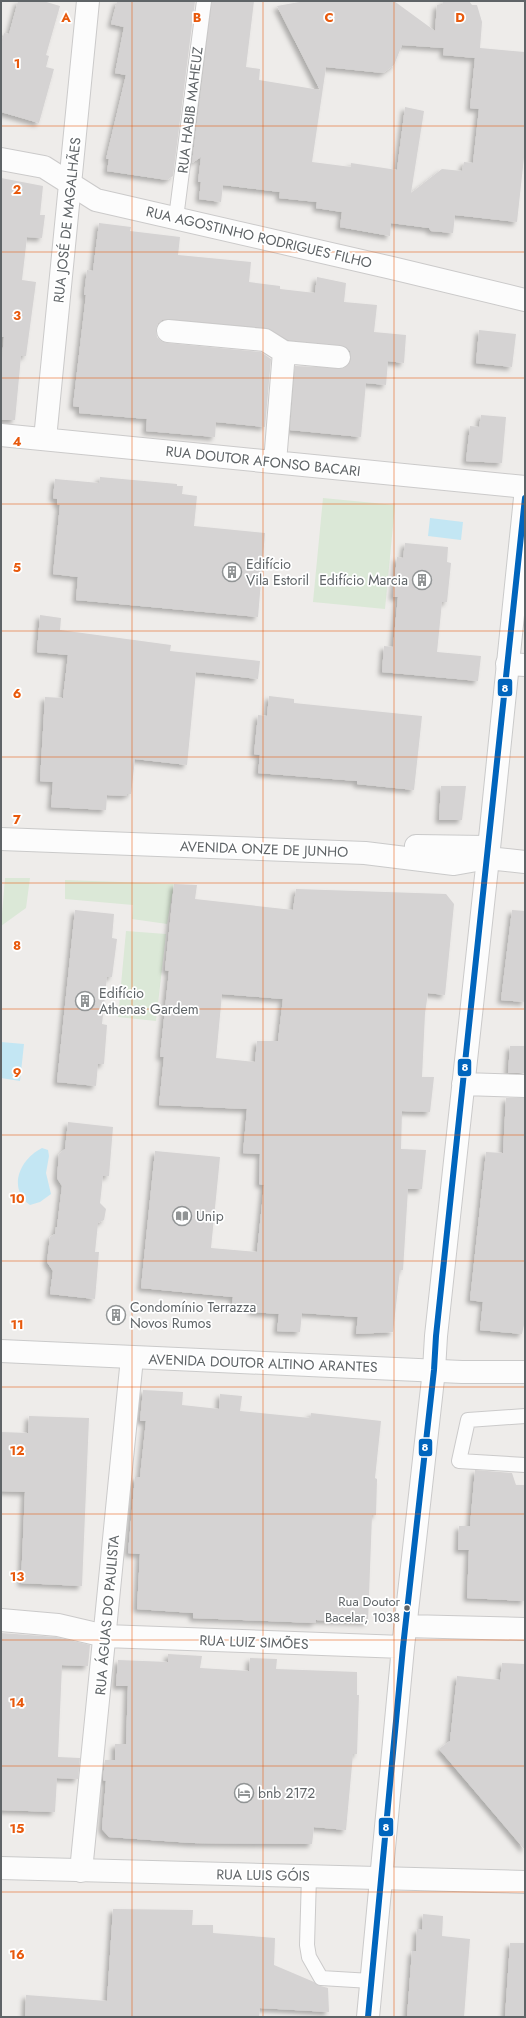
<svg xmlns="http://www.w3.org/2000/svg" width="526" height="2018" font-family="Jost,sans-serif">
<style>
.green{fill:#dbe8d7}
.water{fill:#c3e6f3}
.building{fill:#d5d3d3;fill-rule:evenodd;filter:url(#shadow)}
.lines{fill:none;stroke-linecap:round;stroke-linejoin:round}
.lane-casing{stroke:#cbcaca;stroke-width:16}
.street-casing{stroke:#cbcaca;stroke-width:24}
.secondary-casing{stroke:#cacaca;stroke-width:24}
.lane{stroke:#fcfcfc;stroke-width:14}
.street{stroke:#fcfcfc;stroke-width:22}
.secondary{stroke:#fcfcfc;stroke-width:22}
.bus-1-casing{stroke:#fff;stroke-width:9}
.bus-1{stroke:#0065bd;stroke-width:6}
.grid{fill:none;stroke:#e8590c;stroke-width:1;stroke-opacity:0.55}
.bus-dot{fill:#5f6467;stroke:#fff;stroke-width:1.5}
.labels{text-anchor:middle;stroke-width:3.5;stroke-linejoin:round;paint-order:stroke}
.bus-label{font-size:13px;fill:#5f6467;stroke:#fff;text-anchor:end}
.street-label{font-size:14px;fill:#5f6467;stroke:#fff}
.poi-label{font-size:14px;fill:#5f6467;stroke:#fff;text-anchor:start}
.grid-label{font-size:13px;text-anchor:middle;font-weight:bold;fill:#e8590c;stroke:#fff;stroke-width:3.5;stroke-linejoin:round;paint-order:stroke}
.line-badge{stroke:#fff;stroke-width:1.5}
.badge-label{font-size:11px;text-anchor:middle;font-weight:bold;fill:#fff}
</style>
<defs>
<filter id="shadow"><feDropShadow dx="-3.5" dy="3.5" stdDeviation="2" flood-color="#0004"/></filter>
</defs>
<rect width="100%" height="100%" fill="#eeecea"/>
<!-- green -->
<path class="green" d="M323,498L395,505L385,609L313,602Z
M5,878H30L26,908L1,926Z
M65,880L174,884L167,924L132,919L133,905L65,899Z
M126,931L166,934L156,1021L118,1017Z"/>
<!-- water -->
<path class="water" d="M430,518L463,522L461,540L428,536Z
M1,1042L24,1044L20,1081L1,1078Z
M42,1148L48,1150L49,1156L46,1173L51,1194L40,1202L30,1205C7,1188 20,1159 42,1148Z"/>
<!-- building -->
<path class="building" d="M18,1H43L60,6L46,55L49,56L46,67L54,69L39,123L1,112V45L4,33L9,34Z
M117,1H195L173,176L167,180L107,171L109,159H106L126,75L115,73L124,27L111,24Z
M212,1H254L246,67L260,69L259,80L320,90L277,6L305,1H394L435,31L437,5H442L443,1H469L472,5H477L482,22L480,48L525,52V148L517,222L455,215L453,233L431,231L429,228L391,223L390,236L340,227L342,212L316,208L317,202L279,198L280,192L223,185L221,202L199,199L201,182H198L201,157L192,163ZM402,45L444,48L443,55L475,58L470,108L479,109L473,163L464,162L462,171L442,169L411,193L424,111L405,107L397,170L351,163V167L312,162L326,67L383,73L394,65Z
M1,178L43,186L40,215H45L42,238L27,237L22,280L36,282L26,356H21L15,420H1V367L4,337H1Z
M99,223L131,227L130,231L180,237L178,255L251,262L249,282L280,286V289L315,293L317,277L346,283L344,302L377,305L374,332L406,335L404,363L388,361L386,385L366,383L361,437L290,430L295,366L344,368L349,364L351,359L350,351L346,347L288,340L266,328L169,319L162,320L158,323L156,329L157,337L161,341L167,343L261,352L271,359L265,427L216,422L215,437L146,431L147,419L79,413V407L73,406L86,295H84L87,270L93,271Z
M479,330L516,334L512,367L476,363Z
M481,415L506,417L502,463L466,461L470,426L479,427Z
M100,477L177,484V486H183L182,494L197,496L194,526L265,533L258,617L76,600L78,577L53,574L60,505L57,504V499L53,498L55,479L99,483Z
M405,543L448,547L447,562L451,563L447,602H442L437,652L481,656L478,681L382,672L384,646L393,647L398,597H393L397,557L403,558Z
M40,615L61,618L60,630L171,645L170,651L260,661L258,679L196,672L187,765L135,759L131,794H127V796L107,795L106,810L51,807L53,782L40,781L45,697L63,698L68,655L37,652Z
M269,696L294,699V703L422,716L414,790L357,784V781L258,773L260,755L254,754L258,715L267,716Z
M441,786H466L462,820H439Z
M174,884L197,885L195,899L293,910L296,889L446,894L454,904L445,995L428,993L425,1013L422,1077H434L430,1112L402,1111L401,1149L426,1150L422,1189H408L403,1270H400L393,1332L356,1334L358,1317L302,1313L300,1332L277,1331L279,1314L252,1312V1307L232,1306L233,1297L141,1288L155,1151L220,1157L211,1248L257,1252L264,1185L259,1184L260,1154L243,1153L247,1109L159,1105L164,1057H160L169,971L165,970ZM222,994L283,999L278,1041H257L255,1062L216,1058Z
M75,910L114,914L112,938L117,939L112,977H107L102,1024L107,1025L104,1064H98L96,1086L57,1082Z
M512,910L525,911V1002L501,1000Z
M510,1046H525V1073H508Z
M506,1098H525V1320L522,1334L480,1330L483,1302L470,1300L486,1152L503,1153Z
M68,1122L113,1127L109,1176H103L100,1203L106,1209L104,1220L98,1223L95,1252H99L95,1299L50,1294L53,1271L47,1262L50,1237L55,1234L56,1227H57L62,1186L57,1178L59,1154L65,1149Z
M143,1390L183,1392L182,1405L219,1409L220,1394L242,1396L240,1411L310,1418L311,1413L381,1421L375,1478L377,1479L376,1515H372L368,1622L316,1620L315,1623L193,1618V1613L137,1609L140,1554L128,1553L135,1477H140L146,1421H140Z
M29,1416L89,1418L82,1586L21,1583L25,1492L1,1491V1432L28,1433Z
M475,1470L512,1473L516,1485H525V1601L467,1598L469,1550H458L459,1526H470Z
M1,1633L56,1637L90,1645L88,1666L62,1665L58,1757L80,1758L78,1779L57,1778L55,1812L1,1810Z
M168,1654L202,1656L200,1668L249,1671L250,1658L277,1659L276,1669L357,1672V1695H359L357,1754H353L346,1830L314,1827L312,1844L192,1843L109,1837L102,1829L106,1781L103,1780L105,1760H115V1744H126L128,1686H116L118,1660L168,1662Z
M502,1663L525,1664V1850L439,1749L450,1741L457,1676L500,1680Z
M113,1909L193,1910L192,1925H213V1933L275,1938L274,1965L314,1982L317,1985L328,1988L329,2012L260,2008L259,2017H25L26,1995L107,2001Z
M423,1914L443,1916L442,1936L470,1939L464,2017H407L412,1951H416L417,1929L422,1930Z
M510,1943H525V2017H505Z"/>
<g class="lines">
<!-- lane casing -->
<g class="lane-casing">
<path id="lane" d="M176,218L204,1
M525,1416L468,1420L459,1461L525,1465
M309,1876L307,1945L309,1957L321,1978L371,1981"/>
</g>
<!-- street casing -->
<g class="street-casing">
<path id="street" d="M1,159L44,167L96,200L392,268L525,300
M168,331L265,340L284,352L339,357
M1,435L525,487
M45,439L88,1
M275,462L284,352
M507,664L525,665
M463,1084L525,1086
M1,1620L58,1625L105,1636L403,1647
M406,1626L525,1629
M81,1871L132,1358
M368,2017L403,1647L434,1370L436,1336L488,858L525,862"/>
</g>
<!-- secondary casing -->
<g class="secondary-casing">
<path id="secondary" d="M1,839L365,853L454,864L488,858L525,498
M416,846L485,847
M1,1351L462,1372H525
M1,1868L525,1882"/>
</g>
<!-- lane -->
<use href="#lane" class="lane"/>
<!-- street -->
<use href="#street" class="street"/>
<!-- secondary -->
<use href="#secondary" class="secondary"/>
<!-- bus-1 casing -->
<g class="bus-1-casing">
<path id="bus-1" d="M368,2017L403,1647L434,1370L436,1336L525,498"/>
</g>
<!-- bus-1 -->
<use href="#bus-1" class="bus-1"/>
</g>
<!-- grid -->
<path class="grid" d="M132,1V2017M263,1V2017M394,1V2017M1,126H525M1,252H525M1,378H525M1,504H525M1,631H525M1,757H525M1,883H525M1,1009H525M1,1135H525M1,1261H525M1,1387H525M1,1514H525M1,1640H525M1,1766H525M1,1892H525"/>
<!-- icons -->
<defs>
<g id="building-ring" transform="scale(1)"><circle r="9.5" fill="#fff" stroke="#919495" stroke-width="1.5"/><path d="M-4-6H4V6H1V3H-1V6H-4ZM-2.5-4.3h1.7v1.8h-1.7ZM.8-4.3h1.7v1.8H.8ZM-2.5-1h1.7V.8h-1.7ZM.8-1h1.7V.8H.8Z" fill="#919495"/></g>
<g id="library-ring" transform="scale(1)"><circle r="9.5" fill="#fff" stroke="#919495" stroke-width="1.5"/><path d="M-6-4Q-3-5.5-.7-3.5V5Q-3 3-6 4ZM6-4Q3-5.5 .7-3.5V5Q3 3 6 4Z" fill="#919495"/></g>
<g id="hotel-ring" transform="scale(1)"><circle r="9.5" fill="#fff" stroke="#919495" stroke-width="1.5"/><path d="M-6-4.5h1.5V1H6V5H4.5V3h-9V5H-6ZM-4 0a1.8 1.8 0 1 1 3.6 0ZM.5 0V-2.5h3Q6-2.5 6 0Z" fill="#919495"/></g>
</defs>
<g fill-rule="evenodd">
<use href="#building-ring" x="232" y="572"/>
<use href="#building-ring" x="422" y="580"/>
<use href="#building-ring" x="85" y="1001"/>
<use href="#library-ring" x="182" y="1216"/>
<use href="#building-ring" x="116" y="1315"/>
<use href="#hotel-ring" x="244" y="1793"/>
</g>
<!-- markers -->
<circle class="bus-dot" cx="407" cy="1608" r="3.5"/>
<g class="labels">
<!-- bus labels -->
<g class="bus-label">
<text x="400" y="1606">Rua Doutor<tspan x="400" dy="16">Bacelar, 1038</tspan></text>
</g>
<!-- street labels -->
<g class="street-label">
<text transform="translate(190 110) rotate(-83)" y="5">RUA HABIB MAHEUZ</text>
<text transform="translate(67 220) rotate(-84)" y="5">RUA JOSÉ DE MAGALHÃES</text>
<text transform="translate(259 237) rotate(13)" y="5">RUA AGOSTINHO RODRIGUES FILHO</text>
<text transform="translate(263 461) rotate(6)" y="5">RUA DOUTOR AFONSO BACARI</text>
<text transform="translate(264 849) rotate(2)" y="5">AVENIDA ONZE DE JUNHO</text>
<text transform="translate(263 1363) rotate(2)" y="5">AVENIDA DOUTOR ALTINO ARANTES</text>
<text transform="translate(107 1615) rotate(-85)" y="5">RUA ÁGUAS DO PAULISTA</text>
<text transform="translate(254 1642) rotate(2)" y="5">RUA LUIZ SIMÕES</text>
<text transform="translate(263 1875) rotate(1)" y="5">RUA LUIS GÓIS</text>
</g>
<!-- poi labels -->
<g class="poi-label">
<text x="246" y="569">Edifício<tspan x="246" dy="16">Vila Estoril</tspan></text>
<text x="408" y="585" text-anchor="end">Edifício Marcia</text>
<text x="99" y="998">Edifício<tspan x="99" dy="16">Athenas Gardem</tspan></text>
<text x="196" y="1221">Unip</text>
<text x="130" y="1312">Condomínio Terrazza<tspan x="130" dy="16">Novos Rumos</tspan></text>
<text x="258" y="1798">bnb 2172</text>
</g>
</g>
<g class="grid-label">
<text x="66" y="22">A</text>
<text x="197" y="22">B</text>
<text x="329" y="22">C</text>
<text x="460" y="22">D</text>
<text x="17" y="68">1</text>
<text x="17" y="194">2</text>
<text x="17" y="320">3</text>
<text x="17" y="446">4</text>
<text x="17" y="572">5</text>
<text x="17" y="698">6</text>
<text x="17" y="824">7</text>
<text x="17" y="950">8</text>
<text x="17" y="1077">9</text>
<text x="17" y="1203">10</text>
<text x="17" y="1329">11</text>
<text x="17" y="1455">12</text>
<text x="17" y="1581">13</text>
<text x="17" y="1707">14</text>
<text x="17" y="1833">15</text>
<text x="17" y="1959">16</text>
</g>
<g class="line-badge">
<rect x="497" y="678" width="16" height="19" rx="4" fill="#0065bd"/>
<rect x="457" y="1058" width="15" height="19" rx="4" fill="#0065bd"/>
<rect x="418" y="1438" width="15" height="19" rx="4" fill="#0065bd"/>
<rect x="378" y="1817" width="16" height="20" rx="4" fill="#0065bd"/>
</g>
<g class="badge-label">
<text x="505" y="692">8</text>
<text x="465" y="1071">8</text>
<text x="425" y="1451">8</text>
<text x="386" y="1831">8</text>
</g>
<!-- border -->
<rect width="526" height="2018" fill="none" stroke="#5f6467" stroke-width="4"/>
</svg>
